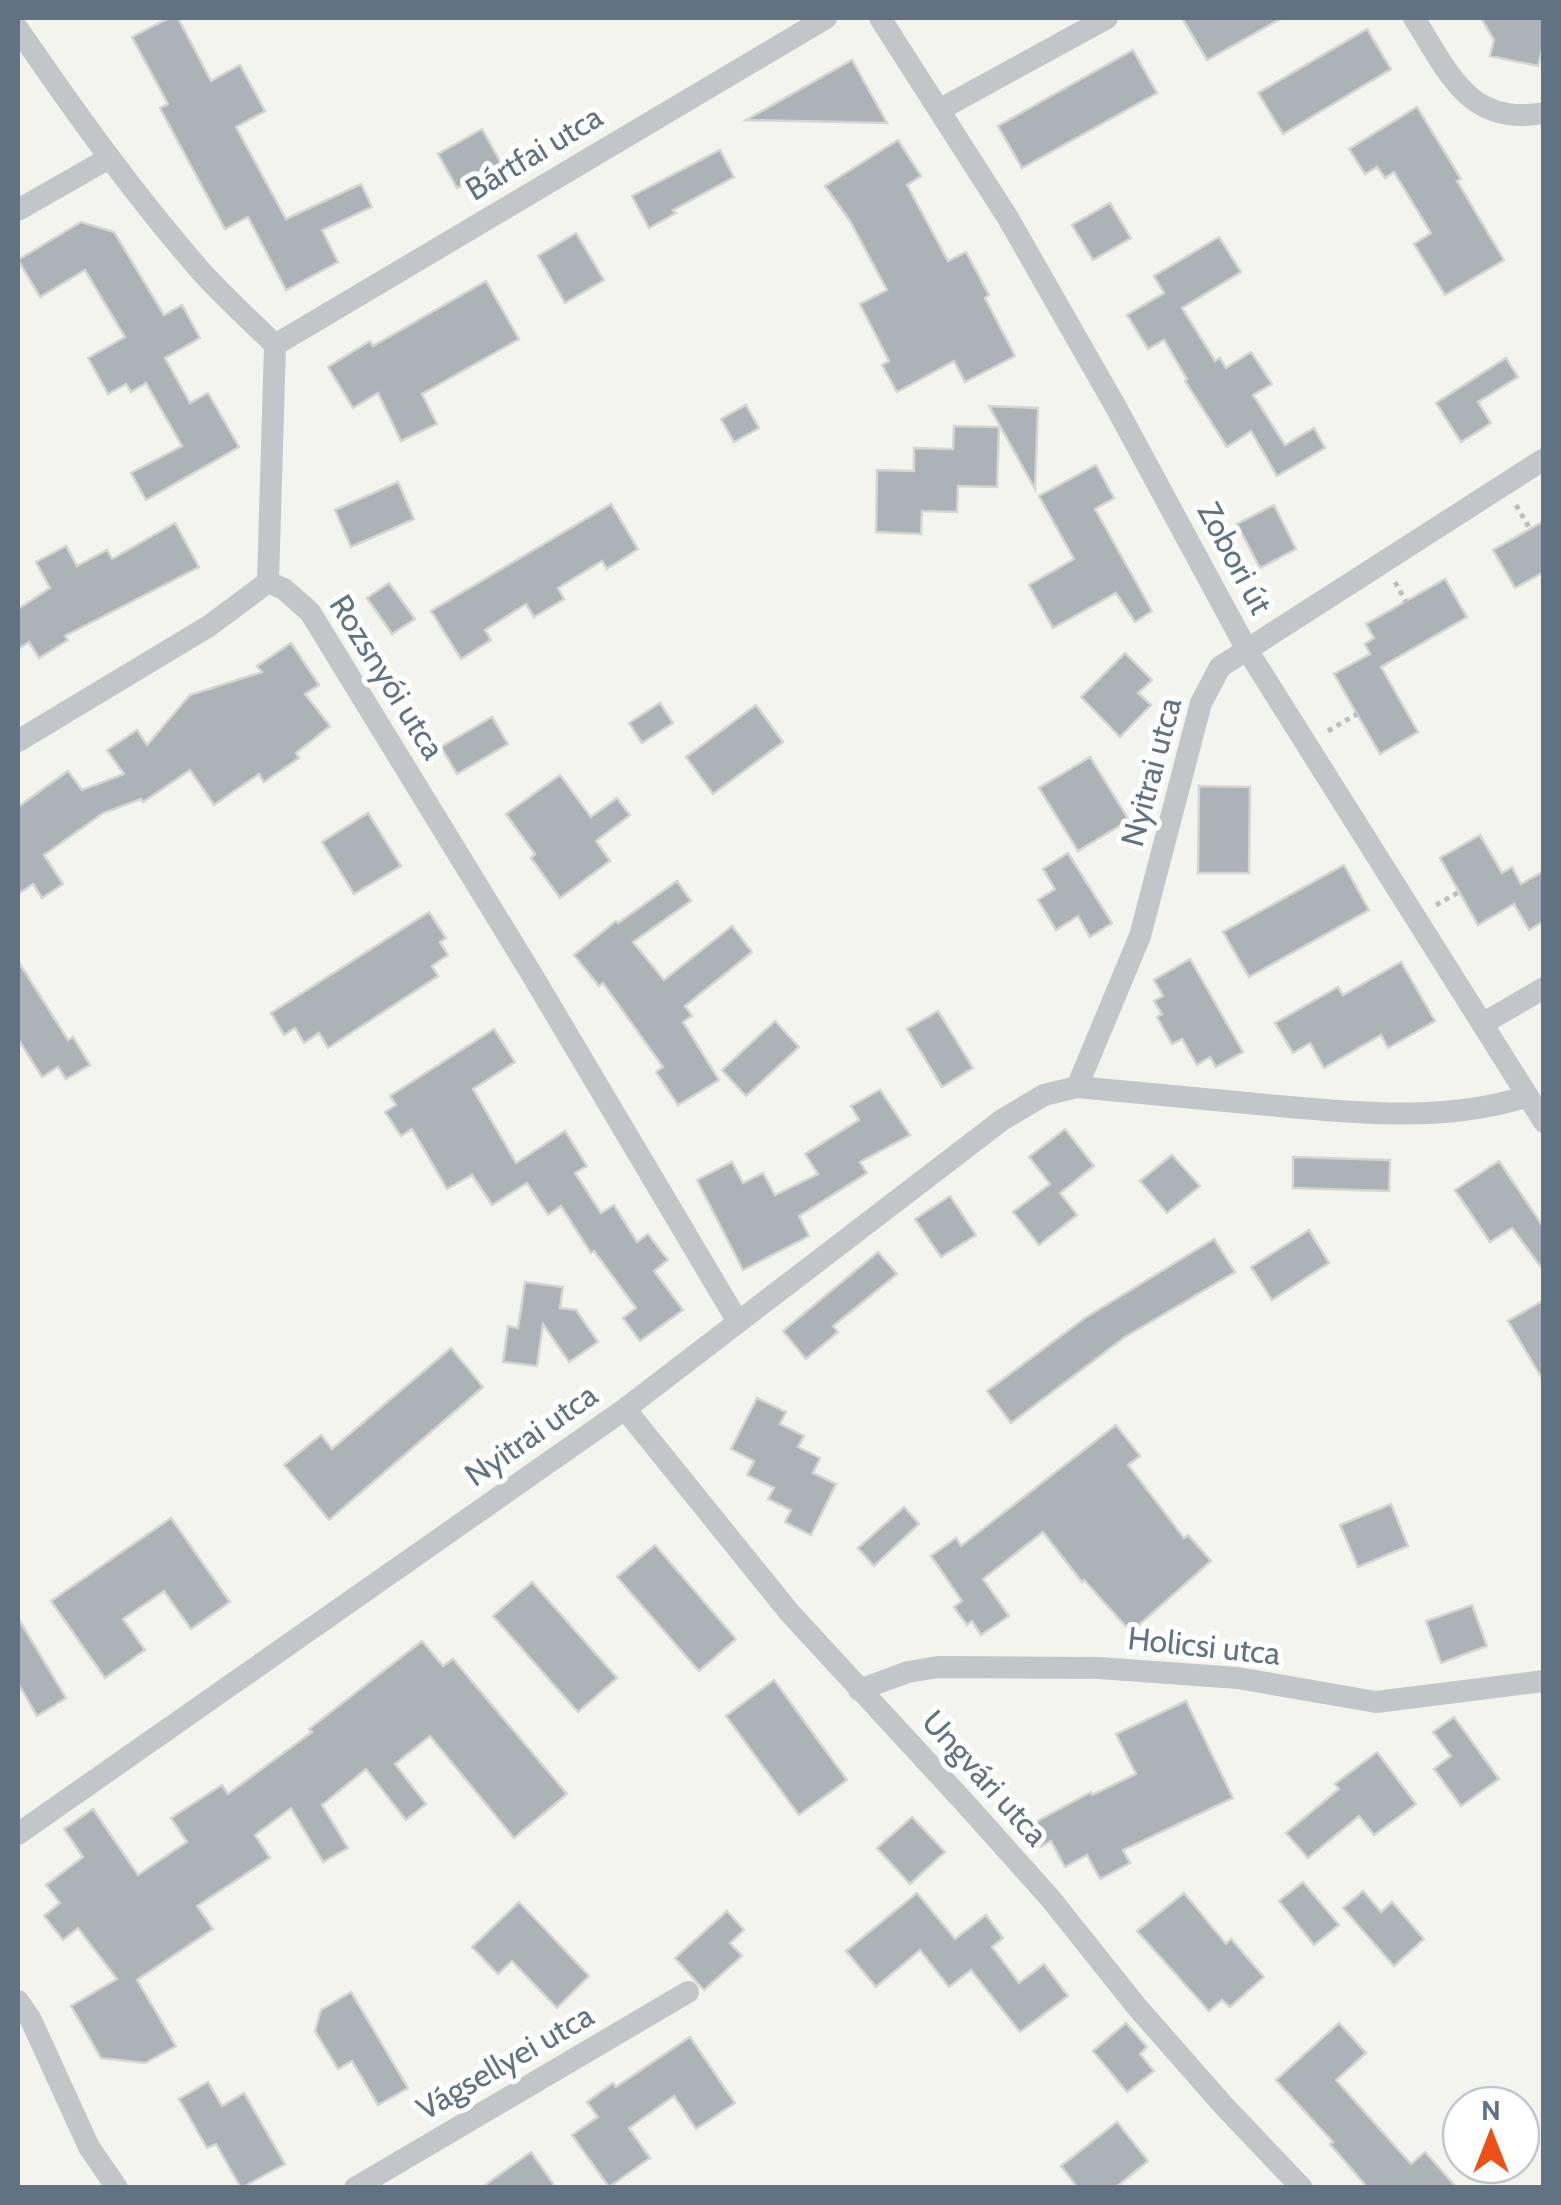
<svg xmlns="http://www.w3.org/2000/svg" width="1561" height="2205" font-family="Cabin,sans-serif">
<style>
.building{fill:#abb2b8;stroke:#d5d5d2;stroke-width:2.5}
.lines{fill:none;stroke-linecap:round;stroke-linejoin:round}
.path{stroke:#bcbec0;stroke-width:5;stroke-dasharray:5 5;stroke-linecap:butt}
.street{stroke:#c3c6c9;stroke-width:22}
.labels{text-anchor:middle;stroke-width:10;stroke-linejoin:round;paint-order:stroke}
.street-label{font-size:32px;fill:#617282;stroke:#fff}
</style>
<rect width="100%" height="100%" fill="#f4f4ef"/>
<!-- building -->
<path class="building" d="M169,18H178L211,81L240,65L265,111L236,127L286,219L361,184L372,207L322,230L338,262L286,290L248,217L225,229L160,108L168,104L132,37Z
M1182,18H1282L1207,60Z
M1481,18H1544V42L1538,66L1490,56L1494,40Z
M1367,29L1391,69L1283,134L1258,93Z
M1133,50L1157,93L1022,168L998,126Z
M852,60L887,123L746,120Z
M1417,107L1461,179L1457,181L1504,260L1445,295L1414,244L1431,233L1394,172L1385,178L1377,167L1365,174L1349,149Z
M482,129L501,163L457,188L438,154Z
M898,140L921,176L907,185L948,261L966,252L989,295L985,298L1015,356L965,382L954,361L897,392L882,365L889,361L860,304L887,290L850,221L825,186Z
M720,150L734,177L673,210L676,213L649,228L632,196Z
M1110,203L1131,238L1093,260L1072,225Z
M81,222L114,232L164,315L182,305L200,338L165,358L190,403L208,393L239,447L146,500L131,473L182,446L146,383L131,392L126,384L108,394L88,358L125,337L85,270L40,297L18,260Z
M576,233L604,280L565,303L538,256Z
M1219,237L1241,272L1182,308L1215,361L1220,358L1226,368L1251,352L1272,384L1253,395L1285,445L1314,428L1325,448L1277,476L1251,431L1227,447L1185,381L1187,379L1164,340L1148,349L1127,315L1164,293L1154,276Z
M486,281L519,339L422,394L437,424L401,441L378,393L353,408L328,367L370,341L373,346Z
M1506,358L1518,377L1478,402L1491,423L1461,442L1436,403Z
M746,405L759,428L734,442L721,419Z
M989,406L1038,408L1035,489Z
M954,426L999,427L997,487L958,486L957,512L922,511L921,534L876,532L877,470L914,471V448L953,449Z
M1096,465L1114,498L1095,509L1152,611L1135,622L1116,593L1053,628L1029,585L1074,559L1039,496Z
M398,482L414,519L351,547L335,510Z
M611,504L638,549L607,569L602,561L558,588L564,599L534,617L526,604L485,630L491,640L461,659L431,611Z
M1274,505L1296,549L1260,568L1237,524Z
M1544,521V572L1515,588L1493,550Z
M175,523L199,567L65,636L68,640L39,658L29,642L18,649V609L50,588L36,562L66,546L77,566L107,550L112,559Z
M1445,579L1467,617L1381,667L1418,732L1380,754L1334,674L1370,654L1365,644L1374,638L1366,624Z
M389,583L415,619L392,634L367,598Z
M291,643L319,685L305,694L330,726L296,753L299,758L264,782L259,774L214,805L190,770L143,802L141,799L103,813L44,855L63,884L42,898L33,884L18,894V807L68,771L82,790L124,774L107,750L137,730L147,745L190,695L262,672L257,666Z
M1125,653L1152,680L1138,693L1151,705L1120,737L1081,697Z
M660,703L673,723L642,743L629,723Z
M756,705L783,742L713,794L686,757Z
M492,717L508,744L457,774L441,747Z
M1090,757L1129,820L1078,851L1039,788Z
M560,775L591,817L617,798L630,815L596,841L610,861L560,898L531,858L535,854L506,814Z
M1199,786L1250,787L1249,873H1198Z
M368,813L401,866L354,894L322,842Z
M1480,835L1502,873L1512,867L1521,884L1544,871V921L1529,930L1514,904L1478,925L1440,858Z
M1068,853L1112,923L1090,937L1078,916L1056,930L1038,900L1055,889L1043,869Z
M1344,865L1369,910L1249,977L1223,932Z
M677,881L691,901L633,942L664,980L732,926L752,952L685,1006L692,1016L683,1022L719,1080L678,1105L656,1072L663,1067L603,983L599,986L574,955L616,921L618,923Z
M429,912L446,938L440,942L448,955L432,966L438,976L328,1048L319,1033L304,1043L295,1028L284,1035L271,1013Z
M1190,959L1243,1052L1216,1067L1210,1057L1197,1065L1182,1039L1172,1044L1157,1017L1162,1014L1154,1001L1163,996L1154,980Z
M18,961L68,1040L73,1037L90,1065L66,1079L58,1067L42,1077L18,1039Z
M1401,962L1435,1021L1388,1048L1381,1035L1324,1068L1310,1043L1293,1053L1275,1023L1338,987L1343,995Z
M938,1011L973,1068L942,1087L907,1029Z
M775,1021L799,1047L746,1096L722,1070Z
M494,1029L515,1062L473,1089L516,1163L565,1131L587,1166L575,1173L601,1213L614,1205L637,1242L648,1234L668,1260L654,1271L683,1310L640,1341L623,1318L636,1308L594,1251L591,1253L561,1206L548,1215L527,1183L492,1205L472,1175L447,1189L412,1129L401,1136L385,1112L396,1105L390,1096Z
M880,1090L910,1135L860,1162L867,1173L799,1216L809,1236L743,1270L697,1180L732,1162L743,1183L763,1173L775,1195L818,1174L805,1154L859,1120L851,1106Z
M1065,1129L1094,1166L1060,1193L1077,1215L1039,1245L1013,1212L1050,1184L1029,1157Z
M1172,1155L1200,1186L1167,1213L1140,1181Z
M1293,1157L1390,1160L1389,1191L1293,1188Z
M1499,1161L1544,1228V1271L1512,1228L1490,1242L1455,1190Z
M950,1196L976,1235L941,1257L915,1219Z
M1309,1230L1329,1263L1272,1300L1251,1267Z
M1214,1239L1235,1272L1125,1337L1011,1423L987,1391L1085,1318Z
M878,1252L897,1274L833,1326L838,1332L806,1359L783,1331Z
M525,1282L563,1287L560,1308L576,1310L598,1342L569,1362L543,1324L537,1366L503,1362L508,1326L518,1328Z
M1544,1300V1382L1508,1321Z
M451,1348L483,1387L329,1520L284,1465L321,1435L332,1449Z
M757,1398L786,1412L780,1424L804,1436L798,1447L820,1458L813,1473L836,1484L811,1535L785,1522L791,1510L768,1499L774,1488L747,1475L754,1461L731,1449Z
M1116,1425L1140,1456L1128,1465L1184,1538L1188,1535L1211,1561L1131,1632L1084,1580L1082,1582L1043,1532L983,1579L1009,1616L981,1635L972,1621L967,1625L954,1607L962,1601L931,1556L956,1538L961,1546Z
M1391,1504L1408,1546L1358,1567L1340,1525Z
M904,1507L919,1524L874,1566L858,1548Z
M171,1518L230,1602L191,1629L164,1591L123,1619L145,1650L105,1678L51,1601Z
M655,1545L736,1639L699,1671L617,1577Z
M532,1582L617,1678L578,1712L493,1616Z
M1472,1605L1487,1646L1441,1663L1426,1621Z
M18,1618L66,1698L37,1716L18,1683Z
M422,1641L443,1666L453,1659L567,1794L514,1838L430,1736L395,1764L426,1804L406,1820L366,1769L322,1805L348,1848L323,1862L291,1808L255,1835L270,1858L197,1906L213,1929L137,1980L176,2046L145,2063L101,2058L71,2006L117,1979L78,1928L63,1940L44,1916L60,1903L46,1885L83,1857L64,1829L93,1809L138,1875L187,1842L171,1818L222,1785L228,1794L312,1732L309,1729Z
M774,1680L847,1780L799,1815L726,1716Z
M1186,1701L1233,1798L1123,1850L1130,1863L1100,1879L1087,1855L1065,1867L1051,1841L1035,1850L1023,1829L1091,1792L1092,1795L1136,1774L1116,1734Z
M1454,1717L1499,1779L1461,1806L1434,1769L1451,1756L1433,1732Z
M1377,1752L1416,1804L1374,1835L1359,1816L1308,1858L1286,1833L1339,1789L1335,1784Z
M912,1817L945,1852L910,1884L877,1848Z
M1303,1882L1339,1925L1314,1945L1279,1901Z
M1363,1891L1381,1912L1392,1902L1424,1939L1394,1966L1343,1908Z
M917,1893L955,1939L986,1915L1003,1938L992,1947L1019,1983L1044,1964L1068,1996L1020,2032L971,1970L949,1987L920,1950L876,1987L846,1951Z
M1184,1893L1226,1944L1231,1939L1264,1977L1230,2007L1222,2000L1209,2011L1137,1931Z
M519,1902L589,1976L557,2008L512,1961L498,1974L472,1947Z
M727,1911L744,1930L730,1943L742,1956L704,1990L675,1958Z
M351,1992L408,2088L378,2105L352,2061L338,2069L315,2031L321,2010Z
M1126,2023L1147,2047L1140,2054L1154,2071L1127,2092L1093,2051Z
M1339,2023L1366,2053L1336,2080L1411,2164L1425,2152L1457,2188H1368L1330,2144L1333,2142L1276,2080Z
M690,2037L735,2103L696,2129L674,2096L629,2128L650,2158L609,2187L572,2135L598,2117L587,2102L613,2083L616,2087Z
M208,2082L222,2106L244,2093L285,2164L241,2188L216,2144L207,2148L179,2099Z
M1117,2122L1148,2161L1115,2188H1078L1061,2166Z
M531,2152L556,2188H481Z"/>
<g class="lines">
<!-- path -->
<path class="path" d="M1516,505L1530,529
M1395,582L1406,602
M1328,731L1357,714
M1436,905L1459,892"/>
<!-- street -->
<path class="street" d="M880,18L1008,218L1117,409L1246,648L1544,1122
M1414,18C1448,71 1468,127 1544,113
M18,29C75,112 133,193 199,269C223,296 250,320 275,345L268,582
M939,110L1107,18
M18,210L109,158
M275,345L826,18
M268,582L284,589L310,612L531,973L738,1322
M18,741L209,626L268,582
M1482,1024L1544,988
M1077,1087L1140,936L1201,703L1220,667L1544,459
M625,1409L789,1612L965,1803L1050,1898L1137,2007L1224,2106L1302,2188
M859,1690L908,1672L938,1667L1099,1668L1238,1678L1376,1702L1544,1681
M18,1834L625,1409L1002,1120L1044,1095L1077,1087C1141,1093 1204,1099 1268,1105C1354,1113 1445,1123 1528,1096
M18,2001L31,2020L89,2147L117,2188
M355,2188L688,1992"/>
</g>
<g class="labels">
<!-- street labels -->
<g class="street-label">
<text transform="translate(534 153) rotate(-31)" y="11">Bártfai utca</text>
<text transform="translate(1235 558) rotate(62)" y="11">Zobori út</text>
<text transform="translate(387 677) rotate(58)" y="11">Rozsnyói utca</text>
<text transform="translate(1151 772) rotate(-75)" y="11">Nyitrai utca</text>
<text transform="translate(531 1435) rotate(-35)" y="11">Nyitrai utca</text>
<text transform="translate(1204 1646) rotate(6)" y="11">Holicsi utca</text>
<text transform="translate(985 1778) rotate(48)" y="11">Ungvári utca</text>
<text transform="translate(505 2062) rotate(-30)" y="11">Vágsellyei utca</text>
</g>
</g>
<!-- border -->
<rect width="1561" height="2205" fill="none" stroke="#617282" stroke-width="40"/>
<!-- north arrow -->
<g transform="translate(1491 2135)"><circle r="48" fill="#ffffff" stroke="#c0c7cd" stroke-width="2.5"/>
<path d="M0-8L18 38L0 25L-18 38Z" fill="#ec5217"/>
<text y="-15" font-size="28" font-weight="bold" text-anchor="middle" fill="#617282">N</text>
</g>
</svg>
